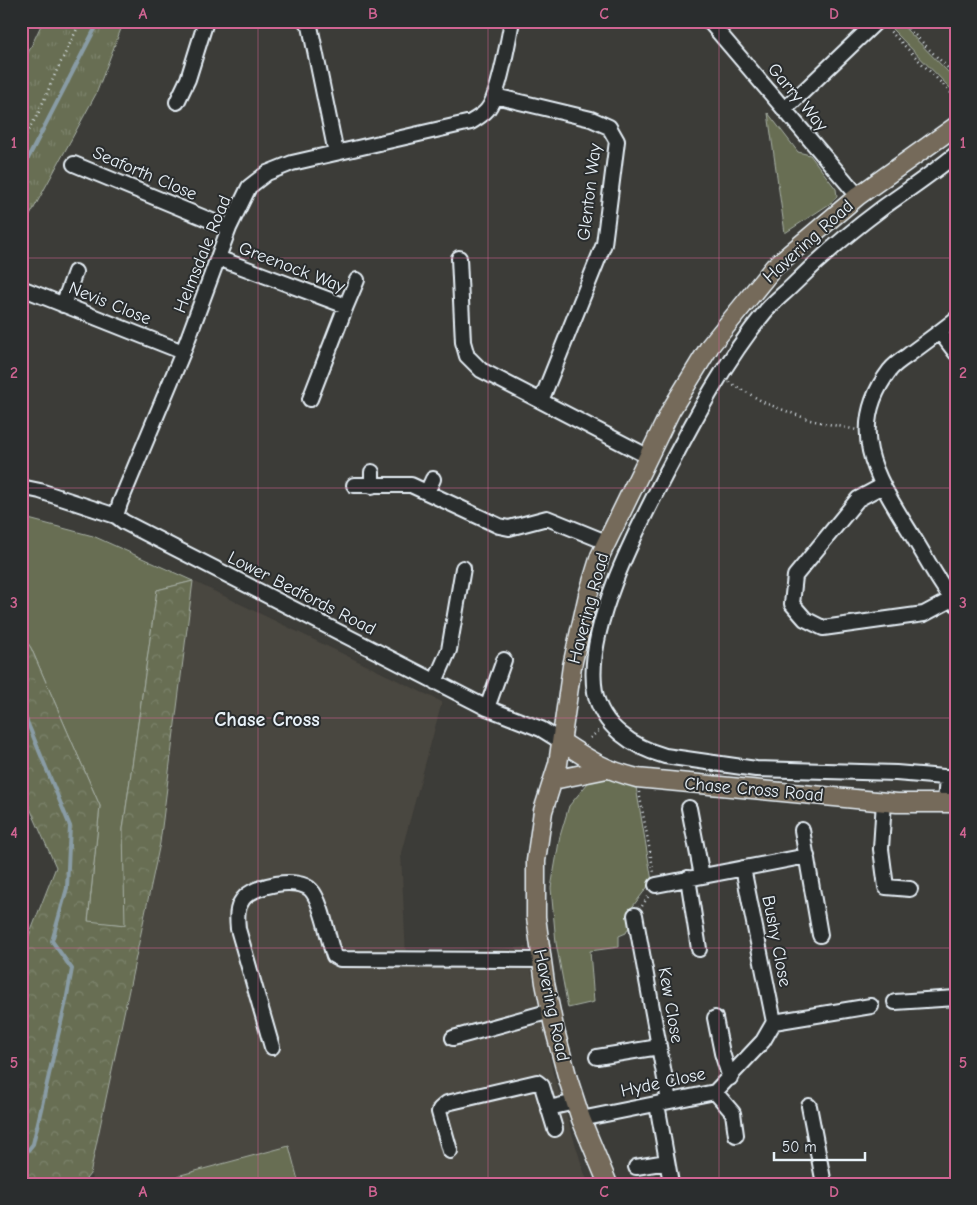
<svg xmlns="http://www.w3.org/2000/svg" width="977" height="1205" font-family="'Comic Neue',sans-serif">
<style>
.built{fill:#49463f}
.grass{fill:#676e53;stroke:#a8b0a6}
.forest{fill:url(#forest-crowns);stroke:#a8b0a6}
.park{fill:url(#park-tufts);stroke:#a8b0a6}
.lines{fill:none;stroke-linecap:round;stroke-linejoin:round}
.stream{stroke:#899ca5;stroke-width:4}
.minor-casing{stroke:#e8f1f8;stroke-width:18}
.major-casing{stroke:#e8f1f8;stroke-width:21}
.path{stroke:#e8f1f8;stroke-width:2.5;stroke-dasharray:1 4;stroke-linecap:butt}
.minor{stroke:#2a2d2e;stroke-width:14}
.major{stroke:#746a5a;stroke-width:18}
.grid{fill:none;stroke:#cf6492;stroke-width:1;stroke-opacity:0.55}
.labels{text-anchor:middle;stroke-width:4;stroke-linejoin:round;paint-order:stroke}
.street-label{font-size:18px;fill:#e8f1f8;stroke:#2a2d2e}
.quarter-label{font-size:20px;font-weight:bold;fill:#e8f1f8;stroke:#2a2d2e}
.neatline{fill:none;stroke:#cf6492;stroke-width:2}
.grid-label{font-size:16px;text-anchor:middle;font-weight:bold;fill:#cf6492}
</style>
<defs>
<pattern id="forest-crowns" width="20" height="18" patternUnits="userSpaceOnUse" patternTransform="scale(1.25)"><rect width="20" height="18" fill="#676e53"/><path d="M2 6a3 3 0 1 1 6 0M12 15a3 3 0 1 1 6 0" fill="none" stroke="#7d836c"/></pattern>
<pattern id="park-tufts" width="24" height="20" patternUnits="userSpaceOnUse" patternTransform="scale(1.25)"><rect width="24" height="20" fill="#676e53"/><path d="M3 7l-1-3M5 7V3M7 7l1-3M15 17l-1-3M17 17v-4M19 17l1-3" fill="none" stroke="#7d836c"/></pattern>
</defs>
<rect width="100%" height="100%" fill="#3c3c38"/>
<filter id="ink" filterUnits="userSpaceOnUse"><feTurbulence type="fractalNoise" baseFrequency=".02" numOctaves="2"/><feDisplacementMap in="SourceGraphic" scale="10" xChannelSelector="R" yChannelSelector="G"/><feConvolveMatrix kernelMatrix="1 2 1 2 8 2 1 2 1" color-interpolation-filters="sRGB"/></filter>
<g filter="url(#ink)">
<!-- built -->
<path class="built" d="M193,581L442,702L401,853L406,957L526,947L544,1026L553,1073L584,1172L589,1184H95L90,1174L160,843Z"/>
<!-- grass -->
<path class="grass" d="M899,22L956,80V94L892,29Z
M768,113L798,152L810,155L836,189L837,196L831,203L785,233Z
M21,517L93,536L193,581L157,590L123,829L126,925L88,922L100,806L31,648L21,633Z
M597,772L636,787L652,881L630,910L629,927L626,933L619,936V947L590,951L594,1002L568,1008L556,943L551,888L560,836L569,806Z
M289,1146L299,1184H179L177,1176Z"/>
<!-- forest -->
<path class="forest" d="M193,581L160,843L90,1174L82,1184H21V965L25,946L56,867L21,788V633L31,648L100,806L88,921L125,925L123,829L157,590Z"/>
<!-- park -->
<path class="park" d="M43,21H124L96,94L21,232V68Z"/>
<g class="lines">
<!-- stream -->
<path class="stream" d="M21,172L99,21
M21,707L70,826L67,888L52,941L72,969L66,1001L33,1144L21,1159"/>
<!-- minor casing -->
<g class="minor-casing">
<path id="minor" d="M305,21L310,26L336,153
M709,21L858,196
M495,96L591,119L609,127L617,141L604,244L541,401
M177,102L188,79L206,21
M784,110L877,21
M956,154C932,174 906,191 881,209C850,232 820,258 793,285C784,294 773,302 765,312C724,362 694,420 664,477C636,531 584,630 595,692C602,727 633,747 665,756L756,769L896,773L956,778
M74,164L229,228
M218,258L346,306L310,399
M459,258L463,342L467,356L481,370L647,456
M24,289L183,352
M63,305L75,272
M346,306L357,280
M956,319C940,332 923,344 907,356C901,360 894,365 890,370C842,433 881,484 915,540C928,561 940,585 956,604
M940,332L956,353
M354,485H411L499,526L509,528L547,518L606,542
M372,486V472
M882,486L858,499L795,576L792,604L805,619L823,628L924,614L952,599
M21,487L40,491L116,516L124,522L487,708L541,729L562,742
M427,492L433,479
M116,516L120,503L183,352L229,228L249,187L267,173L292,163L471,122C477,118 483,115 487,110C499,97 508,41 512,21
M435,682L449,650L463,568
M487,708L504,660
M884,801L881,849L886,887L910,889
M945,803L947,777
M689,808L702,876
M802,830L820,935
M743,868L774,1022
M688,878L699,949
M656,885L807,856
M635,915L669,1101
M895,1002L956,998
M715,1018L722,1053L730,1078
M453,1038L551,1011
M272,1047L238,929C237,918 236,908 243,899C254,885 298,876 311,890C322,901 328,940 334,956L340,959L541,960
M597,1057L659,1047
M715,1092L733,1113L736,1135
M657,1104L671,1183
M809,1106L824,1184
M549,1108L575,1102
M581,1119L715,1092L763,1041L774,1022L871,1006
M450,1151L439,1112L440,1109L447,1103L537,1082L542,1086L555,1129
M636,1167L667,1162"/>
</g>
<!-- major casing -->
<g class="major-casing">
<path id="major" d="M562,742C589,760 605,770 637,778L897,803H956
M553,780L607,769
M608,1184L581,1119L568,1079L554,1027L545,983L536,917V861L543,811L558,764L572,666L588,595L600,556L671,410L710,346L774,267L858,196L956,126"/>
</g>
<!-- path -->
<path class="path" d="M901,21L956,76
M887,28L956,98
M21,143L38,114L56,72L81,21
M729,382L765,403L810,420L857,430
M590,738L601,729
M639,792L654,873
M642,906L650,894"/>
<!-- minor -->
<use href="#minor" class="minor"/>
<!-- major -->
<use href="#major" class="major"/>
</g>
</g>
<!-- grid -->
<path class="grid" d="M258,21V1184M488,21V1184M719,21V1184M21,258H956M21,488H956M21,718H956M21,948H956"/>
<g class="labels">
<!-- street labels -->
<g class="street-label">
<text transform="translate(798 97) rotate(50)" y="6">Garry Way</text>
<text transform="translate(145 173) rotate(23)" y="6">Seaforth Close</text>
<text transform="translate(589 192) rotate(-83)" y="6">Glenton Way</text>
<text transform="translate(808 241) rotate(-42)" y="6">Havering Road</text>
<text transform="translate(202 254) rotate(-68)" y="6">Helmsdale Road</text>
<text transform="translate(292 267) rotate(21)" y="6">Greenock Way</text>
<text transform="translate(110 303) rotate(22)" y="6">Nevis Close</text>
<text transform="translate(302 593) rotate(27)" y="6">Lower Bedfords Road</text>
<text transform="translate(588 608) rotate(-75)" y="6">Havering Road</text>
<text transform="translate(754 789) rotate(5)" y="6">Chase Cross Road</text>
<text transform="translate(777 941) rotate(79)" y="6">Bushy Close</text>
<text transform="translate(552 1005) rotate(78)" y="6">Havering Road</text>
<text transform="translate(671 1005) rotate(80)" y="6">Kew Close</text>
<text transform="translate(663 1082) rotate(-12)" y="6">Hyde Close</text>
</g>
<!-- quarter labels -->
<g class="quarter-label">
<text x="267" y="726">Chase Cross</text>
</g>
</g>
<!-- margin -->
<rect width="977" height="1205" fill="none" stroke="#2a2d2e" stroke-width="55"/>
<!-- scale -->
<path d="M774 1152v8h91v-8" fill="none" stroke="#e8f1f8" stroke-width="2.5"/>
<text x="782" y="1152" font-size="15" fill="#e8f1f8" stroke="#2a2d2e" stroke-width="4" paint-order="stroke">50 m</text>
<rect x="28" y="28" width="922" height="1150" class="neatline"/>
<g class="grid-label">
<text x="143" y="19">A</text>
<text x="373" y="19">B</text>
<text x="604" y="19">C</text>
<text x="834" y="19">D</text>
<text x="14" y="148">1</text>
<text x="963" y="148">1</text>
<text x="14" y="378">2</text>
<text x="963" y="378">2</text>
<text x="14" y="608">3</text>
<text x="963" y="608">3</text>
<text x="14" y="838">4</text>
<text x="963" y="838">4</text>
<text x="14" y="1068">5</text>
<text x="963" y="1068">5</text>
<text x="143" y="1197">A</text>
<text x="373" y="1197">B</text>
<text x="604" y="1197">C</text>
<text x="834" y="1197">D</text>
</g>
</svg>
